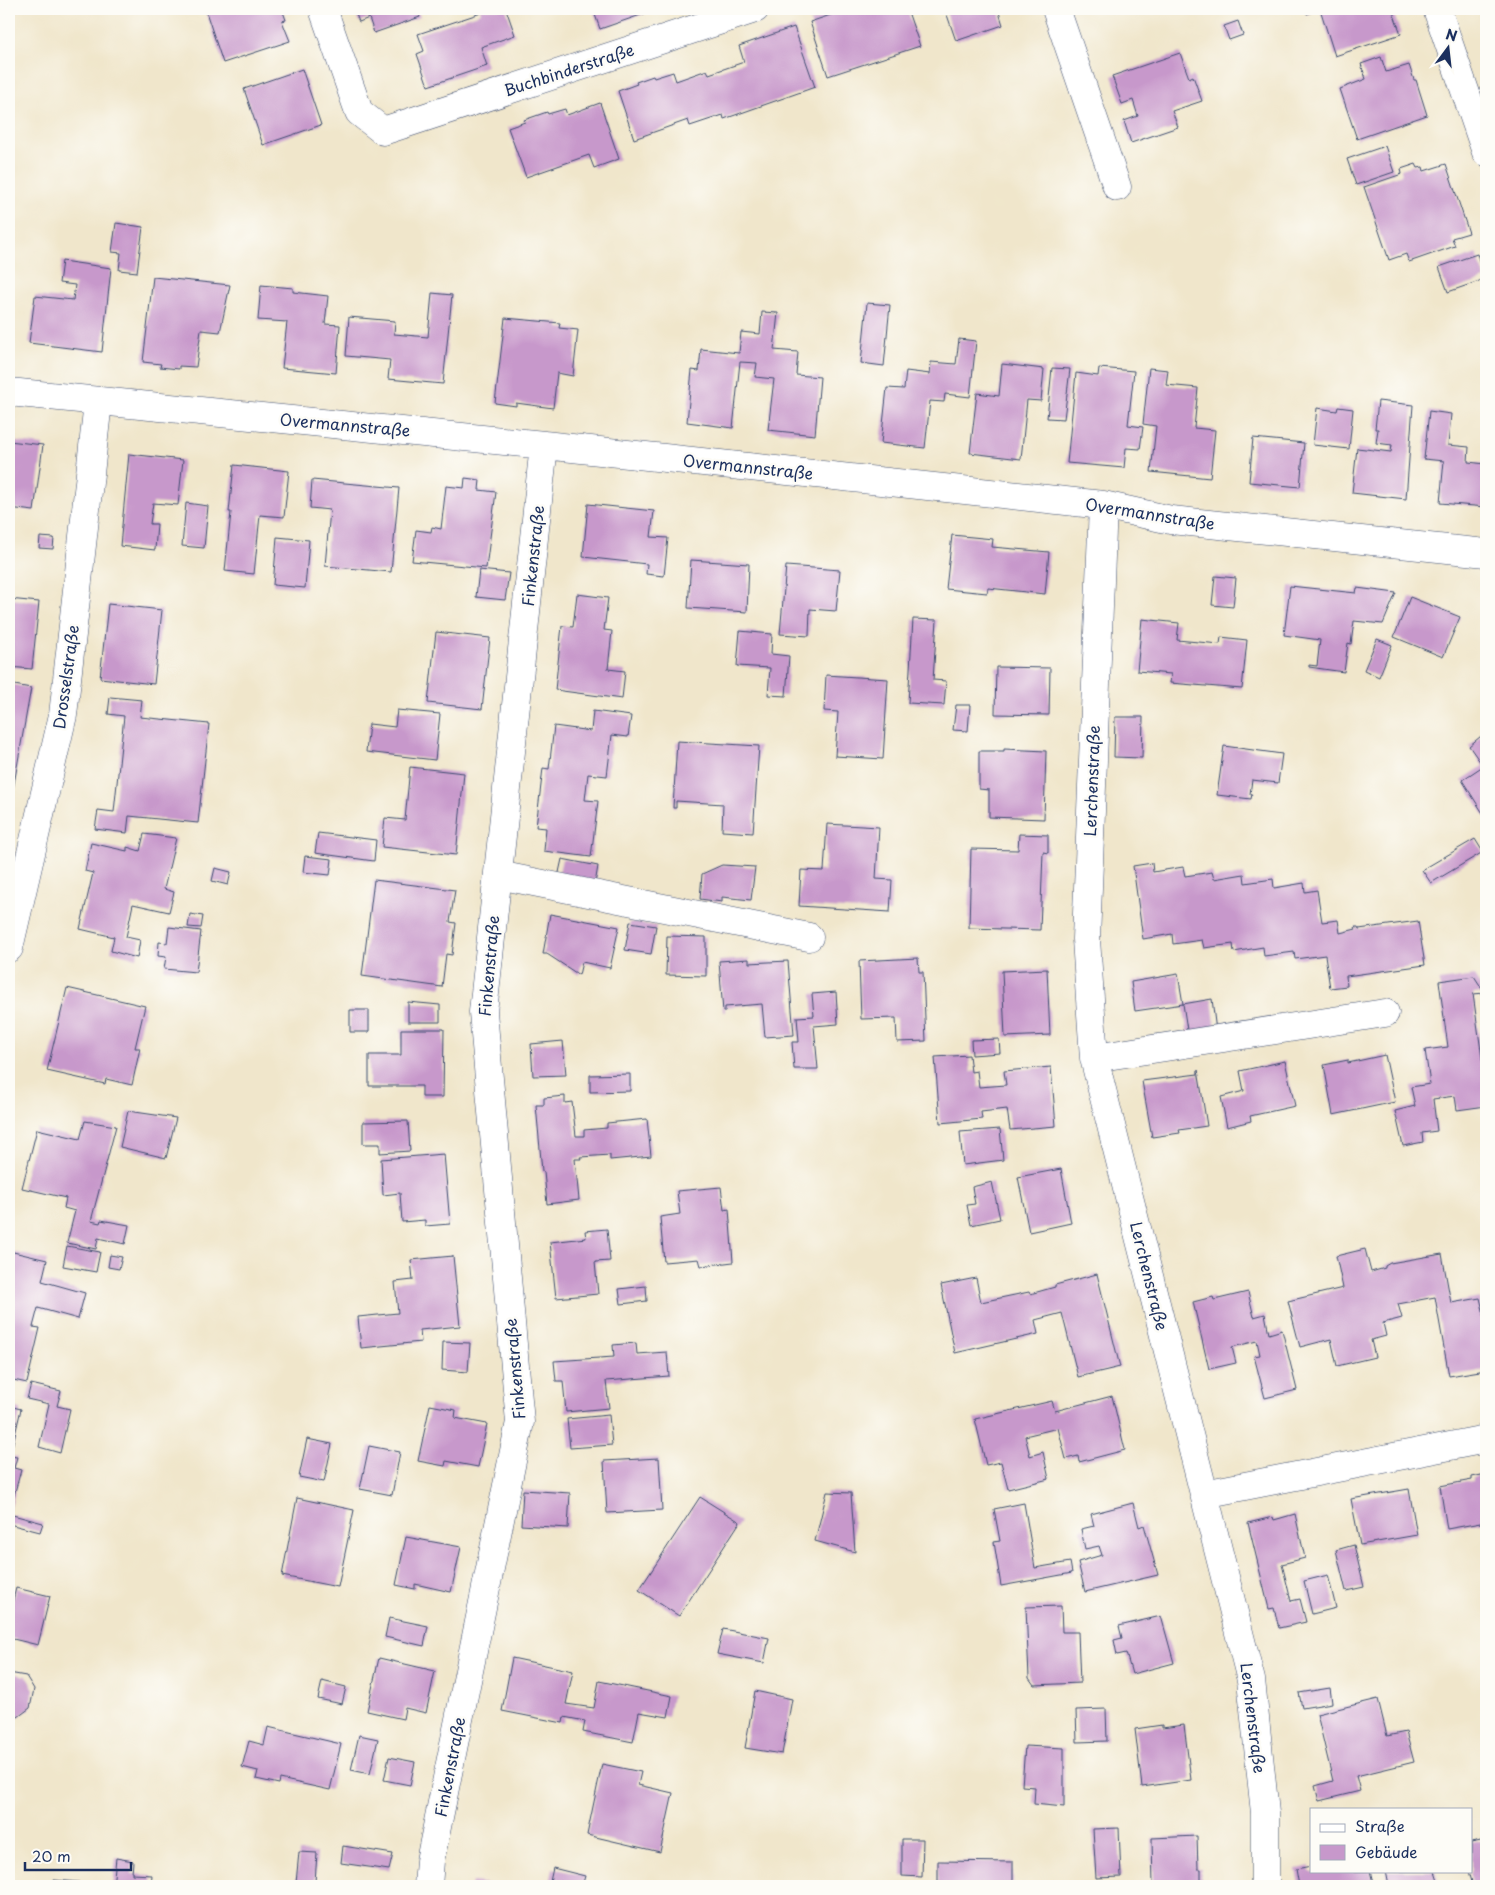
<svg xmlns="http://www.w3.org/2000/svg" width="1495" height="1895" font-family="'Playpen Sans',sans-serif">
<style>
.building{fill:#c798cb}
.lines{fill:none;stroke-linecap:round;stroke-linejoin:round}
.minor-casing{stroke:#3b4a6e;stroke-width:29}
.minor{stroke:#fff;stroke-width:28}
.labels{text-anchor:middle;stroke-width:5;stroke-linejoin:round;paint-order:stroke}
.street-label{font-size:16px;fill:#1b2f5e;stroke:#fdfcf7}
</style>
<rect width="100%" height="100%" fill="#fdfcf7"/>
<filter id="ink" filterUnits="userSpaceOnUse"><feTurbulence type="fractalNoise" baseFrequency=".02" numOctaves="2"/><feDisplacementMap in="SourceGraphic" scale="10" xChannelSelector="R" yChannelSelector="G"/><feConvolveMatrix kernelMatrix="1 2 1 2 8 2 1 2 1" color-interpolation-filters="sRGB"/></filter>
<filter id="wash" filterUnits="userSpaceOnUse"><feTurbulence type="fractalNoise" baseFrequency=".0096" numOctaves="4" result="noise"/><feDisplacementMap in="SourceGraphic" scale="20" xChannelSelector="R" yChannelSelector="G"/><feGaussianBlur stdDeviation="1.12" result="paint"/><feColorMatrix in="noise" values="0 0 0 0 0 0 0 0 0 0 0 0 0 0 0 0 0 1.4 0 .05"/><feComposite in="paint" operator="in"/></filter>
<g filter="url(#wash)">
<rect width="100%" height="100%" fill="#f0e6cb"/>
<g id="blocks">
<!-- building -->
<path class="building" d="M205,9H282L286,20L282,21L290,41L223,63Z
M354,9H417L420,17L374,33L369,18L359,22Z
M480,9H506L515,35L481,47L487,66L428,86L417,54L424,51L418,34L481,13Z
M593,9H658L600,29Z
M848,9H907L920,46L828,76L810,22Z
M945,9H998L1003,25L956,41Z
M1305,9H1392L1401,34L1335,56L1320,9L1307,14Z
M1238,21L1243,35L1229,40L1224,26Z
M794,27L815,87L724,119L723,115L690,126L688,120L634,139L618,91L637,84L636,82L653,76L654,78L673,72L676,81L707,70L709,74L744,62L739,46Z
M1180,53L1189,78L1193,76L1202,101L1172,111L1178,127L1131,143L1124,121L1138,116L1133,100L1122,104L1112,76Z
M1381,57L1386,72L1409,65L1414,80H1416L1427,115L1357,139L1340,89L1366,79L1361,64Z
M302,69L321,125L263,145L244,89Z
M600,103L619,159L594,168L589,155L526,177L508,128L525,122L524,120L547,112L548,114L565,109L567,115Z
M1385,146L1394,172L1356,185L1347,159Z
M1416,164L1418,168L1423,167L1424,171L1446,164L1469,233L1452,238L1455,246L1409,262L1406,254L1389,260L1364,187L1402,174L1401,169Z
M116,223L143,227L137,272L119,270L121,253L112,252Z
M1477,254L1485,279L1448,292L1439,267Z
M62,261L111,268L102,352L29,343L35,296L73,300L75,285L59,283Z
M153,277L230,285L220,332L201,330L196,367L179,366V369L160,367L161,364L143,362Z
M261,285L293,288V292L328,296L325,324L340,325L336,373L282,368L287,322L258,320Z
M432,293L452,295L443,384L388,379L390,360L346,356L349,317L395,321L394,334L428,337Z
M867,303L890,305L884,366L861,363Z
M762,312L778,313L774,350L798,352L796,375L820,377L815,435L768,430L774,379L755,377L757,363L740,362L733,428L687,422L692,370L699,371L701,349L739,353L741,332L760,334Z
M505,318L560,323L559,328L578,330L573,376L557,373L553,408L516,403V406L495,403Z
M959,339L976,341L970,397L945,394L944,402L930,401L925,448L881,443L887,388L904,389L906,371L930,374L931,362L956,364Z
M1002,364L1044,369L1041,401L1027,400L1021,459L970,453L977,393L999,396Z
M1052,368L1070,369L1064,419L1047,418Z
M1099,368L1134,371L1128,425L1143,427L1140,449L1126,448L1124,468L1067,463L1076,373L1098,376Z
M1149,368L1168,370L1166,385L1198,388L1194,428L1215,430L1210,478L1151,472L1156,426L1143,424Z
M1378,401L1413,405L1406,499L1352,493L1357,448L1391,452L1392,445L1376,443L1378,429H1375Z
M1338,407L1353,409L1349,449L1313,445L1317,408L1337,411Z
M1429,411L1451,414L1448,445L1469,447L1468,462L1486,464V507L1440,503L1444,461L1424,459Z
M1253,438L1304,443L1300,487L1249,482Z
M9,441L43,445L34,511L9,508Z
M129,454L183,460L178,505L153,503L150,524H157L155,550L120,546Z
M234,465L289,471L284,517L260,515L254,574L225,571L231,512H229Z
M465,478L480,480L479,490L496,492L486,568L412,561L416,530L431,532L432,527L441,529L446,486L464,488Z
M312,480L399,488L391,572L325,566L330,510L310,508Z
M186,503L208,506L204,548L182,546Z
M588,504L654,511L651,537L668,538L664,576L646,574L647,564L583,557Z
M952,535L993,539L992,547L1049,552L1045,594L988,588L987,593L946,589Z
M40,537L54,538L53,549L39,548Z
M277,537L309,540L305,588L273,585Z
M691,560L749,564L747,612L688,608Z
M786,566L840,570L836,611L810,609L809,636L780,634Z
M479,570L509,573L505,600L476,597Z
M1215,576L1236,578L1233,607L1212,605Z
M1290,586L1356,593L1357,588L1396,593L1383,624L1354,621L1351,644L1348,643L1344,672L1309,667V665L1317,666L1320,640L1284,635Z
M577,594L608,598L604,630L612,631L608,669L625,671L622,699L555,690L562,626L573,627Z
M1410,597L1460,617L1443,657L1394,637Z
M9,599L39,602L32,669L9,667Z
M108,604L162,610L154,684L100,678Z
M913,619L937,620L933,680L946,681L944,705L908,703Z
M1142,619L1179,623L1177,640L1220,644L1221,637L1247,640L1242,689L1170,683L1171,674L1137,671Z
M740,631L772,634L771,654L789,656L786,696L768,695L770,668L737,666Z
M436,632L490,638L482,709L428,703Z
M1377,639L1392,645L1379,677L1364,670Z
M996,667L1050,668L1049,715L995,714Z
M826,675L888,679L883,759L835,756L838,712L824,711Z
M9,684L31,688L11,801L9,800Z
M110,697L142,700L140,717L209,724L198,823L129,816L127,833L95,829L98,810L114,812L124,716L108,714Z
M956,705H970L968,731L953,730Z
M397,710L440,714L435,760L366,752L369,724L395,727Z
M593,711L631,716L628,737L612,735L607,776L588,774L585,800L598,801L591,857L544,851L546,828L536,827L543,768L549,769L554,726L591,731Z
M1115,717H1143L1142,758L1114,757Z
M1486,732V818L1462,780L1483,766L1469,746Z
M677,741L759,746L753,833L722,831L723,804L676,801V808H673Z
M1224,746L1282,754L1278,783L1252,780L1250,794H1252L1251,799L1217,795Z
M1004,749L1046,751L1044,819L989,817V790L979,789V751H1004Z
M410,767L464,773L456,855L382,847L385,818L405,820Z
M827,824L879,827L876,879L892,880L890,912L799,906L801,870L824,871Z
M318,833L376,840L374,861L315,853Z
M144,834L176,838L164,889L174,892L169,912L133,904L126,937L140,940L137,958L111,951L114,937L80,929L93,873L85,871L91,843L127,851V847L140,851Z
M1019,834L1048,835V853L1043,852L1040,930L969,928L971,849L1018,850Z
M1475,839L1483,852L1431,883L1422,870Z
M305,856L332,859L330,875L303,872Z
M562,859L598,866L595,884L558,877Z
M1152,863L1153,872L1183,867L1185,876L1212,872L1214,879L1244,874L1245,883L1273,879L1274,888L1304,883L1305,892L1317,890L1322,922L1338,920L1340,933L1356,929L1355,927H1358L1359,929L1418,921L1425,965L1346,976L1347,986L1330,988L1325,955L1295,959L1294,952L1264,956L1263,947L1234,952L1233,944L1204,948L1202,940L1173,944L1172,934L1143,939L1133,866Z
M722,865L755,867L751,900L722,897V902L700,899L702,874Z
M215,868L231,872L228,885L212,881Z
M374,880L455,890L450,922L456,923L452,955L446,954L442,987L362,976Z
M190,914L203,916L201,928L188,927Z
M550,914L619,927L610,968L582,962L579,975L547,954H543Z
M630,922L656,926L651,954L625,950Z
M169,927L201,931L196,972L164,969L166,957L158,956L159,942L167,943Z
M667,936L706,937V976L666,975Z
M918,958L919,972H923L926,1041L897,1042L896,1018L861,1019L859,961Z
M749,959V963L788,961L794,1035L765,1037L762,1004L725,1007V1012H723L719,961Z
M1047,969L1050,1035L1005,1037L1002,971Z
M1178,974L1183,1004L1135,1011L1131,982Z
M1474,976L1485,993L1473,994L1486,1087V1106L1457,1110L1455,1096L1433,1099L1437,1131L1422,1133L1423,1142L1403,1146L1395,1111L1415,1106L1411,1087L1430,1084L1425,1050L1448,1047L1439,981Z
M67,988L145,1006L135,1048H140L132,1085L106,1079L105,1084L47,1071Z
M836,992L838,1024L814,1026L818,1069H794L792,1042H799L797,1017L814,1016L812,994Z
M1212,999L1216,1031L1188,1036L1183,1004Z
M408,1002L440,1005V1022H408Z
M350,1010H369V1032H350Z
M401,1029H444L443,1097H422V1086H369V1055H401Z
M999,1039L1000,1053L972,1055L971,1040Z
M563,1041L566,1075L533,1076L531,1044Z
M969,1055L971,1072L977,1071L979,1087L1006,1085L1004,1071L1051,1067L1056,1126L1010,1130L1007,1109L981,1112L982,1119L940,1123L935,1057Z
M1385,1055L1395,1102L1333,1115L1324,1065L1348,1060V1063Z
M1285,1061L1295,1106L1250,1116L1251,1121L1227,1127L1221,1097L1244,1091L1240,1071Z
M1198,1070L1207,1126L1179,1130L1180,1133L1152,1137L1142,1081L1198,1074Z
M630,1074V1091L590,1092V1075Z
M565,1096V1103L572,1102L576,1136H584V1130L607,1128V1123L647,1119L651,1156L610,1160V1155L580,1157L581,1159H575L579,1200L547,1204L544,1172L542,1171L536,1105H544V1098Z
M128,1111L176,1118L166,1158L120,1147Z
M85,1121L116,1126L91,1221L100,1223L101,1220L129,1225L125,1244L98,1238L96,1249L67,1243L75,1211L64,1208L66,1198L22,1188L37,1129L80,1139Z
M408,1121L410,1151L380,1153V1144H363V1122Z
M1000,1129L1003,1160L963,1165L960,1132Z
M444,1154L450,1224L425,1226V1220L402,1222L400,1193L383,1195L381,1159Z
M1061,1169L1071,1223L1029,1232L1018,1177Z
M992,1182L1000,1219L971,1225L967,1205L975,1204L972,1187Z
M721,1187L724,1210L729,1209L733,1262L701,1266L699,1259L664,1262L660,1217L680,1214L677,1191Z
M607,1229L610,1261L595,1262L598,1294L556,1298L550,1242L586,1238L585,1231Z
M67,1246L100,1252L96,1272L63,1266Z
M1365,1249L1371,1272L1385,1268V1266L1390,1263L1442,1254L1451,1303L1480,1298L1486,1323V1370L1449,1376L1435,1297L1398,1304L1402,1318L1383,1323L1386,1336L1371,1340L1375,1357L1337,1366L1331,1339L1300,1347L1288,1301L1343,1288L1336,1256Z
M9,1251L47,1260L42,1281L85,1293L78,1319L38,1308L33,1327L40,1328L27,1383L9,1379Z
M110,1255L122,1257L119,1269L108,1267Z
M453,1256L460,1326L420,1330L421,1342L361,1348L358,1317L398,1313L395,1282L413,1280L411,1260Z
M1097,1274L1120,1367L1078,1377L1062,1313L1035,1320L1038,1334L955,1353L941,1285L976,1278L981,1302L1029,1292L1030,1294L1055,1287V1285Z
M646,1286L647,1301L621,1304L619,1289Z
M1248,1292L1254,1317L1265,1314L1269,1334L1282,1330L1297,1390L1265,1398L1254,1356L1260,1355L1257,1341L1232,1347L1236,1363L1209,1369L1193,1302L1213,1297L1214,1300Z
M443,1342L470,1343L468,1372L442,1370Z
M636,1343L637,1354L667,1352L669,1376L606,1381L609,1408L566,1412L563,1381H556L554,1361L614,1357L613,1345Z
M31,1384L61,1391L57,1406L70,1409L60,1453L39,1447L49,1404L27,1399Z
M1112,1396L1125,1450L1079,1462L1078,1456L1066,1459L1058,1428L1025,1436L1030,1456L1043,1452L1049,1479L1008,1489L1001,1462L986,1465L975,1419L1052,1401L1055,1411Z
M430,1405L456,1410L455,1418L487,1424L478,1467L446,1461L445,1466L418,1461Z
M9,1406L21,1409L10,1456L17,1457L14,1468L21,1470L10,1510Z
M609,1415L612,1445L570,1448L567,1419Z
M307,1439L332,1444L324,1482L299,1477Z
M369,1446L400,1452L392,1495L360,1489Z
M659,1458L662,1510L607,1513L604,1461Z
M1486,1474V1522L1447,1529L1440,1486L1472,1480V1477Z
M1409,1489L1417,1535L1360,1545L1351,1499Z
M523,1490L570,1493L568,1528L521,1525Z
M827,1492L851,1493L855,1552L815,1541Z
M700,1497L740,1522L679,1616L639,1590Z
M297,1498L354,1510L338,1587L282,1576Z
M1024,1503L1035,1568L1070,1562L1072,1573L1001,1586L994,1542L1000,1541L994,1509Z
M1133,1503L1139,1527L1144,1525L1158,1575L1085,1592L1078,1562L1102,1555L1099,1546L1085,1549L1081,1529L1094,1526L1091,1514Z
M9,1514L43,1523L40,1532L9,1524Z
M1295,1514L1305,1558L1282,1564L1291,1601L1300,1599L1306,1622L1279,1628L1274,1608L1269,1609L1248,1523L1273,1517L1274,1520Z
M406,1537L461,1547L451,1592L415,1584V1589L396,1585Z
M1354,1545L1364,1587L1346,1591L1336,1550Z
M1328,1575L1336,1608L1312,1614L1304,1581Z
M16,1588L50,1596L38,1645L9,1638V1616Z
M1061,1606L1062,1632H1078L1080,1683L1034,1685L1029,1678L1026,1607Z
M1161,1616L1174,1663L1132,1674L1126,1653L1117,1655L1114,1640L1122,1638L1119,1626Z
M389,1618L428,1626L424,1646L385,1637Z
M723,1629L769,1638L764,1663L717,1654Z
M379,1658L435,1671L426,1713L405,1708L403,1719L367,1711Z
M512,1658L573,1671L566,1704L594,1708L599,1681L672,1696L668,1717L639,1712L633,1742L583,1732L585,1721L564,1717L563,1723L502,1711Z
M9,1673L26,1676L34,1689L30,1708L18,1717L9,1715Z
M322,1681L346,1687L342,1704L318,1699Z
M1330,1688L1332,1703L1302,1708L1299,1693Z
M755,1691L792,1699L782,1754L745,1748Z
M1378,1699L1387,1736L1406,1732L1414,1762L1356,1776L1360,1791L1319,1801L1315,1786L1333,1781L1317,1714Z
M1106,1709L1107,1741L1077,1742L1076,1710Z
M1162,1725V1728L1184,1725L1191,1780L1142,1787L1135,1729Z
M268,1727L341,1744L330,1790L280,1779L279,1784L256,1779L258,1771L242,1767L249,1741L264,1745Z
M359,1735L378,1739L370,1774L351,1770Z
M1025,1746L1064,1748V1807L1034,1804L1035,1787L1022,1786Z
M389,1757L415,1762L410,1785L384,1780Z
M602,1764L641,1772L638,1785L673,1793L660,1852L587,1835Z
M1119,1828L1121,1877L1096,1878L1093,1829Z
M1197,1836L1198,1869H1201V1886H1153L1152,1838Z
M902,1839H923L922,1877L902,1876Z
M1486,1840V1886H1473L1469,1871H1471V1843Z
M343,1846L393,1854L389,1870L341,1863Z
M299,1852L317,1853L315,1882L333,1884V1886H314L296,1883Z
M116,1858L133,1861L132,1874L152,1875L151,1886H113Z
M938,1861L1013,1862V1886H938Z
M1311,1866V1871H1370L1374,1886H1299L1296,1869Z
M553,1868L585,1876L582,1886H549Z
M1386,1871H1435L1438,1880L1415,1886H1389Z
M54,1880L79,1882V1886H54Z
M472,1882L500,1885L499,1886H471Z"/>
</g>
</g>
<g filter="url(#ink)">
<use href="#blocks" fill-opacity="0" stroke="#3b4a6e" stroke-width="1"/>
<g class="lines">
<!-- minor casing -->
<g class="minor-casing">
<path id="minor" d="M323,9L359,112L383,131L755,9
M1056,9L1117,187
M1437,9L1486,152
M9,392L544,445L1103,505L1171,520L1486,553
M1103,505L1086,939L1094,1058L1251,1680L1265,1813V1886
M498,875L809,937
M9,948L63,715L98,402
M1094,1058L1385,1013
M1204,1494L1486,1439
M428,1886L430,1861L520,1422L483,1012L544,445"/>
</g>
<!-- minor -->
<use href="#minor" class="minor"/>
</g>
</g>
<g class="labels">
<!-- street labels -->
<g class="street-label">
<text transform="translate(569 70) rotate(-18)" y="6">Buchbinderstraße</text>
<text transform="translate(345 425) rotate(5)" y="6">Overmannstraße</text>
<text transform="translate(748 467) rotate(6)" y="6">Overmannstraße</text>
<text transform="translate(1150 514) rotate(9)" y="6">Overmannstraße</text>
<text transform="translate(533 556) rotate(-84)" y="6">Finkenstraße</text>
<text transform="translate(66 677) rotate(-82)" y="6">Drosselstraße</text>
<text transform="translate(1092 781) rotate(-88)" y="6">Lerchenstraße</text>
<text transform="translate(489 966) rotate(-85)" y="6">Finkenstraße</text>
<text transform="translate(1149 1276) rotate(76)" y="6">Lerchenstraße</text>
<text transform="translate(515 1369) rotate(-95)" y="6">Finkenstraße</text>
<text transform="translate(1253 1718) rotate(83)" y="6">Lerchenstraße</text>
<text transform="translate(450 1767) rotate(-79)" y="6">Finkenstraße</text>
</g>
</g>
<!-- margin -->
<rect width="1495" height="1895" fill="none" stroke="#fdfcf7" stroke-width="30"/>
<!-- legend -->
<rect x="1310" y="1808" width="162" height="65" fill="#fdfcf7" stroke="#a3aaba"/>
<rect x="1320" y="1824" width="25" height="8" fill="#ffffff" stroke="#a3aaba"/>
<text x="1355" y="1832" font-size="15" fill="#1b2f5e">Straße</text>
<rect x="1320" y="1845" width="25" height="15" fill="#c798cb" stroke="#a3aaba"/>
<text x="1355" y="1858" font-size="15" fill="#1b2f5e">Gebäude</text>
<!-- north arrow -->
<g transform="translate(1448 48) rotate(15)" stroke="#fdfcf7" stroke-width="4" paint-order="stroke">
<path d="M0-4L9 19L0 12L-9 19Z" fill="#1b2f5e"/>
<text y="-8" font-size="14" font-weight="bold" text-anchor="middle" fill="#1b2f5e">N</text>
</g>
<!-- scale -->
<path d="M25 1862v8h106v-8" fill="none" stroke="#1b2f5e" stroke-width="2.5"/>
<text x="32" y="1862" font-size="15" fill="#1b2f5e" stroke="#fdfcf7" stroke-width="4" paint-order="stroke">20 m</text>
</svg>
